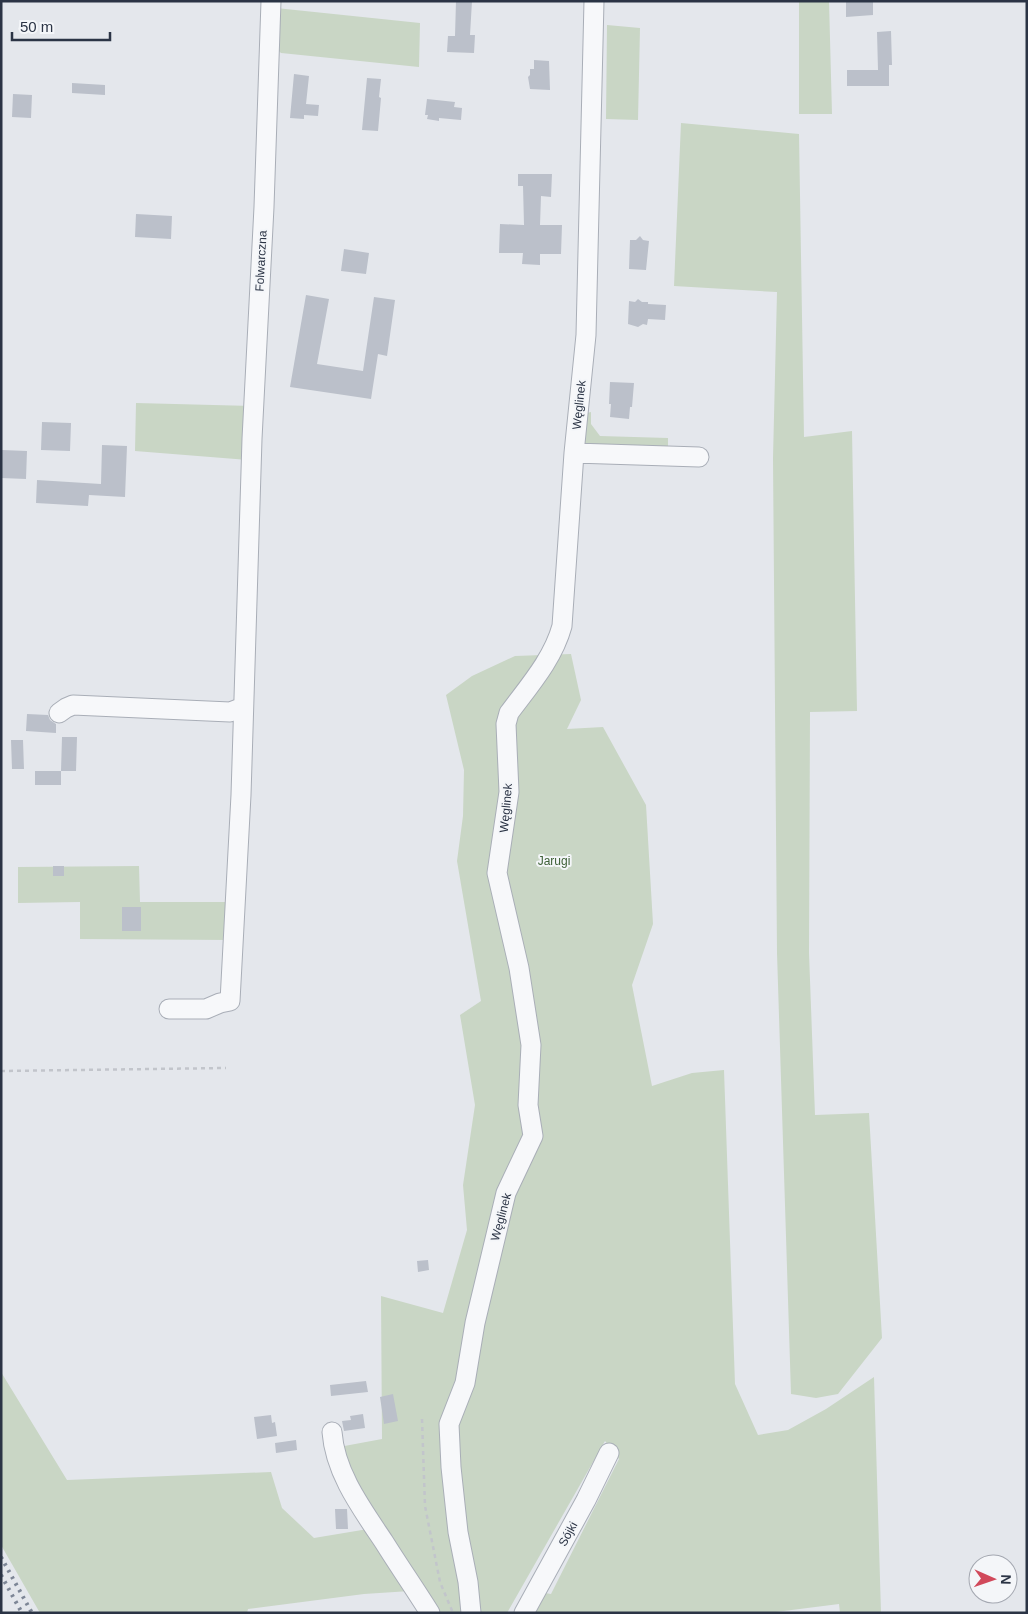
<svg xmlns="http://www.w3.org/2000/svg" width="1028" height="1614" font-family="Arial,sans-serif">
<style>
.green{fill:#c9d6c5}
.building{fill:#bbc0ca}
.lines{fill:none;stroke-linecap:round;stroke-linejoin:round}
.minor-casing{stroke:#a9aeb7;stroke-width:21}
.path{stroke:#c2c5cb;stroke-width:2.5;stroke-dasharray:4 4;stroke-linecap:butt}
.minor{stroke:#f7f8fa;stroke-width:19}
.rail{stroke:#7d8696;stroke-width:4;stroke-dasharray:2.5 5;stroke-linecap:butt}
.labels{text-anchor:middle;stroke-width:4;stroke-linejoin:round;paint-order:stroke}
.street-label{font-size:12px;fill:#2b3445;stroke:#f4f6f9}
.park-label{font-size:12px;fill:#3f6138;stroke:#f4f6f9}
</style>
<rect width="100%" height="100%" fill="#e4e7ec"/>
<!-- green -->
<path class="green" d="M799,1H829L832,114H799Z
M276,8L420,23L419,67L281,53L275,47Z
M607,25L640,28L638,120L606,119Z
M681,123L799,134L804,437L852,431L857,711L810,712L809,953L815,1115L869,1113L882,1338L838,1394L816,1398L791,1394L777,953L773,458L777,292L674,286Z
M136,403L252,406L248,460L135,451Z
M591,412V424L600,436L668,438V452L581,448L583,414Z
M571,654L581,700L567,729L603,727L646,805L653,924L632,985L652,1086L692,1073L724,1070L735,1384L758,1435L788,1430L826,1409L874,1377L881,1613H840L839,1604L768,1613H533L545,1593L551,1594L619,1459L605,1441L507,1613H438L358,1495L339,1447L382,1439L381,1296L443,1313L467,1230L463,1185L475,1105L460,1015L481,1001L457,861L463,816L464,770L446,695L472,676L515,656Z
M139,866L140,902H231L230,940L80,939V902L18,903V867Z
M1,1372L67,1480L271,1472L282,1508L314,1538L368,1529L410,1591L364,1594L248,1609L247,1613H40L1,1545Z"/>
<!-- building -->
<path class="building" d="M456,1H472L470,35H475L474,53L447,52L448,36H455Z
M846,1H873V15L846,17Z
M891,31L892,65H889V86H847V70H878L877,32Z
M534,60L549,61L550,90L530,89L528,77L530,75V69H534Z
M294,74L309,76L306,104L319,105L318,116L304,115V119L290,118Z
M367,78L381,79L379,97L381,98L378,131L362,130Z
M72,83L105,85V95L72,93Z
M13,94L32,95L31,118L12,117Z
M427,99L455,102L454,107L462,108L461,120L439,118V121L427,119L428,115H425Z
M518,174H552L551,197L541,196L540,225H562L561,254H540V265L522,264L523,253H499L500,224L524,225L523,186H518Z
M136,214L172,216L171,239L135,237Z
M640,236L643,240L649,241L646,270L629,269L630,240H636Z
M344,249L369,253L366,274L341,271Z
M306,295L329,299L317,364L363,371L374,297L395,300L387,356L378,354L371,399L290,387Z
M638,299L642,302H648V304L666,305L665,320L648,319L647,325L643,324L638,327L628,324L629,301L635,302Z
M610,382L634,383L632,407H630L629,419L610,417L611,404H609Z
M42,422L71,423L70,451L41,450Z
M102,445L127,446L125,497L89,495L88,506L36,503L37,480L101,484Z
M2,450L27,451L26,479L1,478Z
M27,714L48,715L50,720L56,724V733L26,731Z
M62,737H77L76,771H61Z
M11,740H23L24,769H12Z
M35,771H61V785H35Z
M53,866H64V876H53Z
M122,907H141V931H122Z
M428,1260L429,1270L418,1272L417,1261Z
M366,1381L368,1392L331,1396L330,1385Z
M393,1394L398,1421L384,1424L380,1397Z
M363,1414L365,1428L344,1431L342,1421L351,1420L350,1416Z
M271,1415L272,1423L275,1422L277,1436L257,1439L254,1417Z
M296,1440L297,1450L276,1453L275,1443Z
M335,1509H347L348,1529H336Z"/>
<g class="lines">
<!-- minor casing -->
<g class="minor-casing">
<path id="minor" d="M574,453L699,457
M59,713L66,708L73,705L230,712L243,707
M169,1009H206L220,1003L230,1001L241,795L252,439L264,207L271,1
M332,1432C335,1473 362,1509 384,1542C399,1566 415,1589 430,1613
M471,1613L468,1582L458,1532L451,1467L449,1424L465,1383L475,1323L506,1193L533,1136L528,1105L531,1045L519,968L497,873L509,792L506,724L509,713C529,686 553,659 562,626L574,453L586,335L594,1
M524,1613L586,1500L609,1453"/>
</g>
<!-- path -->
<path class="path" d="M1,1071L226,1068
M422,1419L425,1506L440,1582L453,1613"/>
<!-- minor -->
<use href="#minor" class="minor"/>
<!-- rail -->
<path class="rail" d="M1,1557L32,1613
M1,1575L22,1613"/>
</g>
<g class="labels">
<!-- street labels -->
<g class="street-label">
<text transform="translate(261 261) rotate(-87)" y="4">Folwarczna</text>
<text transform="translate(579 405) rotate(-84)" y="4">Węglinek</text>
<text transform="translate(506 808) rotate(-85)" y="4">Węglinek</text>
<text transform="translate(501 1217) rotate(-75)" y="4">Węglinek</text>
<text transform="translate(568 1534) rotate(-61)" y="4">Sójki</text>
</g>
<!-- park labels -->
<g class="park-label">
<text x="554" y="865">Jarugi</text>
</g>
</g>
<!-- border -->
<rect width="1028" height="1614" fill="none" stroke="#2b3445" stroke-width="5"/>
<!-- north arrow -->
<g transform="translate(993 1579) rotate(92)"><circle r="24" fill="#f4f6f9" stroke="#a4a8b1"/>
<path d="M0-4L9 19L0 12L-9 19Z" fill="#d1495b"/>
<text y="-8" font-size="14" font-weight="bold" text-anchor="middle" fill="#2b3445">N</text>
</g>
<!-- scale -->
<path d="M12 32v8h98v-8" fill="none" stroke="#2b3445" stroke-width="2.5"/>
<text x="20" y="32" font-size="15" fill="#2b3445" stroke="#f4f6f9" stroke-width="4" paint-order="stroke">50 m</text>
</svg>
